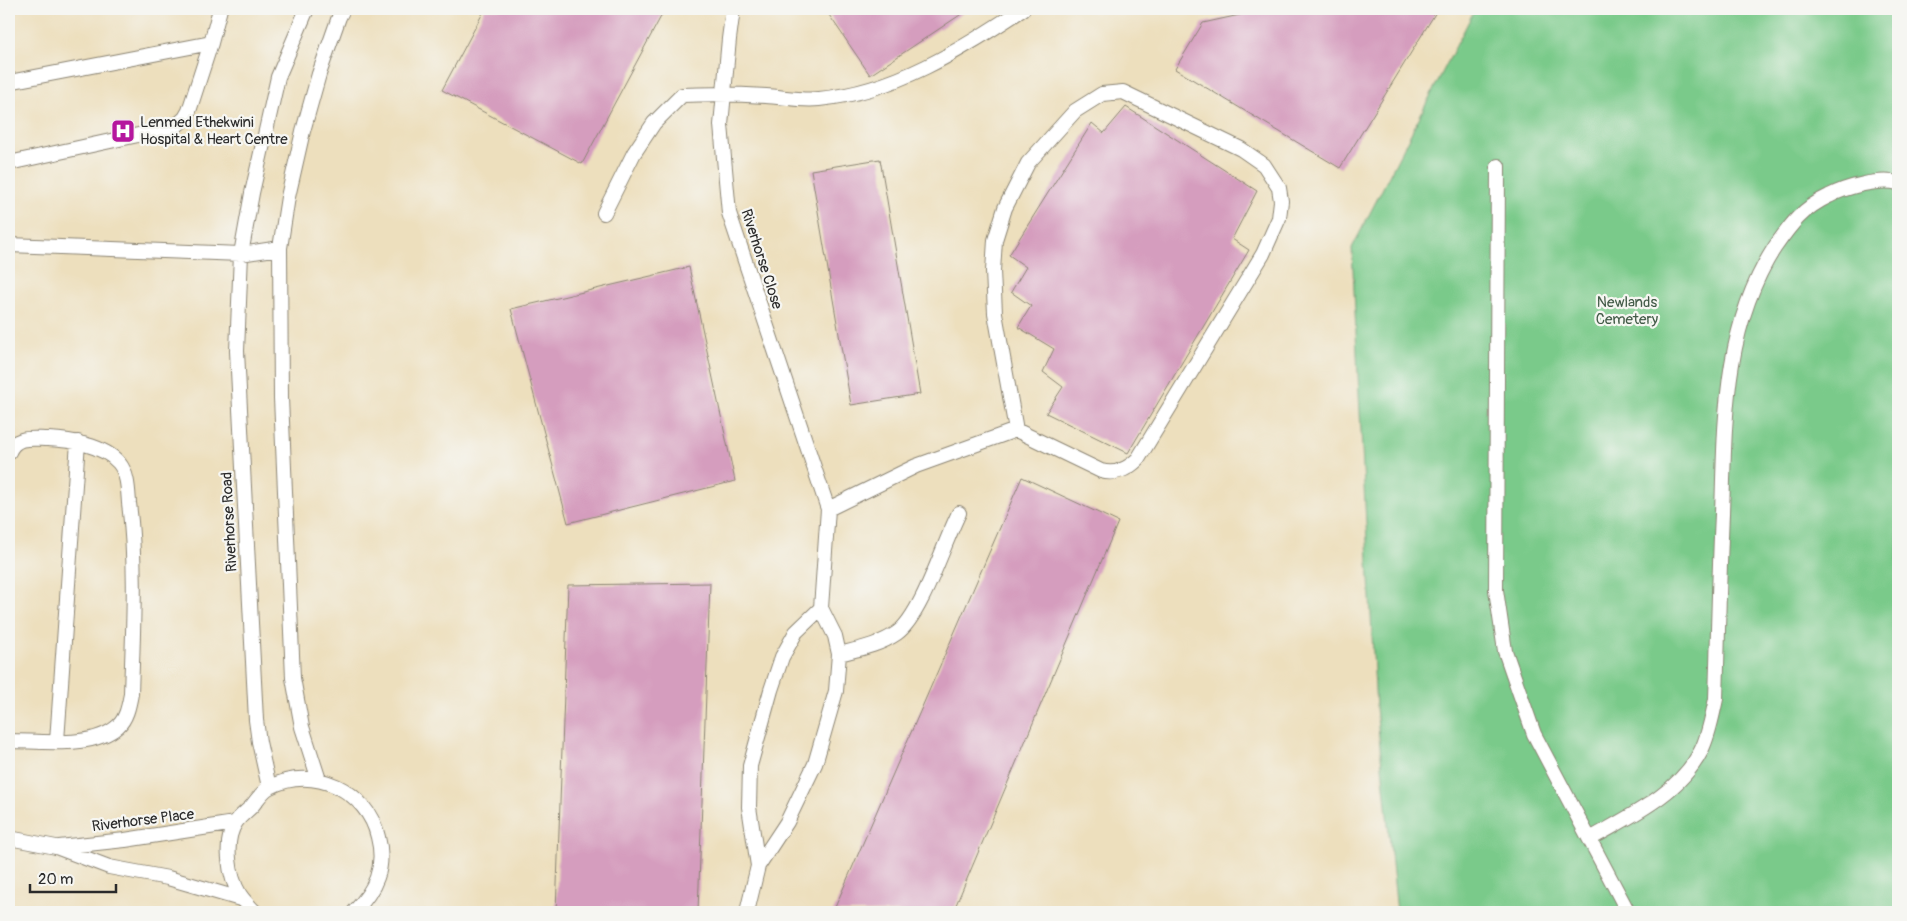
<svg xmlns="http://www.w3.org/2000/svg" width="1907" height="921" font-family="Pangolin,sans-serif">
<style>
.green{fill:#7aca8a;stroke:#527a5a}
.building{fill:#d59dbe}
.lines{fill:none;stroke-linecap:round;stroke-linejoin:round}
.lane-casing{stroke:#8c8574;stroke-width:16}
.lane{stroke:#fff;stroke-width:14}
.labels{text-anchor:middle;stroke-width:4.5;stroke-linejoin:round;paint-order:stroke}
.poi-label{font-size:15px;fill:#2b2b2b;stroke:#f6f6f2;text-anchor:start}
.street-label{font-size:15px;fill:#2b2b2b;stroke:#f6f6f2}
.park-label{font-size:15px;fill:#435b48;stroke:#f6f6f2}
</style>
<rect width="100%" height="100%" fill="#f6f6f2"/>
<filter id="ink" filterUnits="userSpaceOnUse"><feTurbulence type="fractalNoise" baseFrequency=".02" numOctaves="2"/><feDisplacementMap in="SourceGraphic" scale="10" xChannelSelector="R" yChannelSelector="G"/><feConvolveMatrix kernelMatrix="1 2 1 2 8 2 1 2 1" color-interpolation-filters="sRGB"/></filter>
<filter id="wash" filterUnits="userSpaceOnUse"><feTurbulence type="fractalNoise" baseFrequency=".0096" numOctaves="4" result="noise"/><feDisplacementMap in="SourceGraphic" scale="20" xChannelSelector="R" yChannelSelector="G"/><feGaussianBlur stdDeviation="1.12" result="paint"/><feColorMatrix in="noise" values="0 0 0 0 0 0 0 0 0 0 0 0 0 0 0 0 0 1.4 0 .05"/><feComposite in="paint" operator="in"/></filter>
<g filter="url(#wash)">
<rect width="100%" height="100%" fill="#eddfbd"/>
<!-- green -->
<path class="green" d="M1475,9H1898V912H1397L1376,708L1358,375L1352,248Z"/>
<g id="blocks">
<!-- building -->
<path class="building" d="M485,9H665L582,164L442,90Z
M825,9H969L870,75Z
M1267,9H1431L1436,12L1340,168L1175,69L1203,23Z
M1126,107L1257,191L1232,239L1249,250L1128,453L1046,413L1063,387L1043,372L1054,349L1018,327L1031,306L1011,292L1026,267L1009,255L1092,123L1104,133Z
M880,159L920,394L851,405L811,170Z
M689,267L735,481L568,523L511,309Z
M1022,477L1118,522L953,912H833Z
M710,583L698,912H556L568,585Z"/>
</g>
</g>
<g filter="url(#ink)">
<use href="#blocks" fill-opacity="0" stroke="#8c8574" stroke-width="1"/>
<g class="lines">
<!-- lane casing -->
<g class="lane-casing">
<path id="lane" d="M733,9L729,39L721,125L729,213L828,509L821,608L835,636L839,654L836,691L815,764L787,822L758,866L749,807L750,766L771,690L782,657L796,632L821,608
M211,43L220,9
M9,82L211,43L189,111L185,118L175,127L9,163
M1498,166L1496,590L1505,651L1534,734L1628,912
M604,213L634,153L654,123L682,95C710,94 737,94 766,96C783,97 802,101 819,99C896,92 960,50 1023,9
M9,245L241,254L280,248
M9,452C16,435 32,439 48,439C70,440 104,445 119,463C128,474 128,490 129,503C137,567 133,629 131,694C129,704 127,718 118,726C93,749 41,741 9,741
M828,509L916,466L1016,430L1101,471C1115,475 1128,469 1138,459L1263,254L1279,218L1281,201L1279,188L1264,165L1241,149L1123,92L1102,94L1075,111L1028,163L1005,208L995,240L993,271L995,313L1016,430
M839,654C859,649 880,645 897,633C922,615 944,542 959,513
M57,741L78,442
M319,780L302,727L293,678L281,398L280,248L288,197L303,131L319,74L339,17L343,9
M269,787L259,742L256,720L237,351L241,254L252,193L278,77L307,9
M9,838L56,847L109,867L168,878L244,900
M1590,839C1630,816 1679,794 1701,751C1709,735 1712,717 1716,699C1718,638 1719,576 1722,514C1725,422 1723,327 1775,247C1791,224 1803,208 1829,196C1846,187 1879,178 1898,183
M59,847L125,840L235,823
M255,912C250,907 244,901 240,895C229,877 223,841 236,822C240,816 247,811 252,806C257,800 263,790 270,787C313,764 368,791 378,837C386,868 375,890 354,912
M747,912L758,866"/>
</g>
<!-- lane -->
<use href="#lane" class="lane"/>
</g>
</g>
<!-- icons -->
<defs>
<g id="hospital-square" transform="scale(1.25)"><rect x="-9" y="-9" width="18" height="18" rx="4" fill="#b5179e" stroke="#f6f6f2"/><path d="M-5-5h3v3.5h4V-5h3V5h-3V1.5h-4V5h-3Z" fill="#fff"/></g>
</defs>
<g fill-rule="evenodd">
<use href="#hospital-square" x="123" y="131"/>
</g>
<g class="labels">
<!-- poi labels -->
<g class="poi-label">
<text x="140" y="127">Lenmed Ethekwini<tspan x="140" dy="17">Hospital &amp; Heart Centre</tspan></text>
</g>
<!-- street labels -->
<g class="street-label">
<text transform="translate(762 259) rotate(72)" y="5">Riverhorse Close</text>
<text transform="translate(229 522) rotate(-93)" y="5">Riverhorse Road</text>
<text transform="translate(143 820) rotate(-7)" y="5">Riverhorse Place</text>
</g>
<!-- park labels -->
<g class="park-label">
<text x="1627" y="307">Newlands<tspan x="1627" dy="17">Cemetery</tspan></text>
</g>
</g>
<!-- margin -->
<rect width="1907" height="921" fill="none" stroke="#f6f6f2" stroke-width="30"/>
<!-- scale -->
<path d="M30 884v8h86v-8" fill="none" stroke="#2b2b2b" stroke-width="2.5"/>
<text x="38" y="884" font-size="15" fill="#2b2b2b" stroke="#f6f6f2" stroke-width="4" paint-order="stroke">20 m</text>
</svg>
